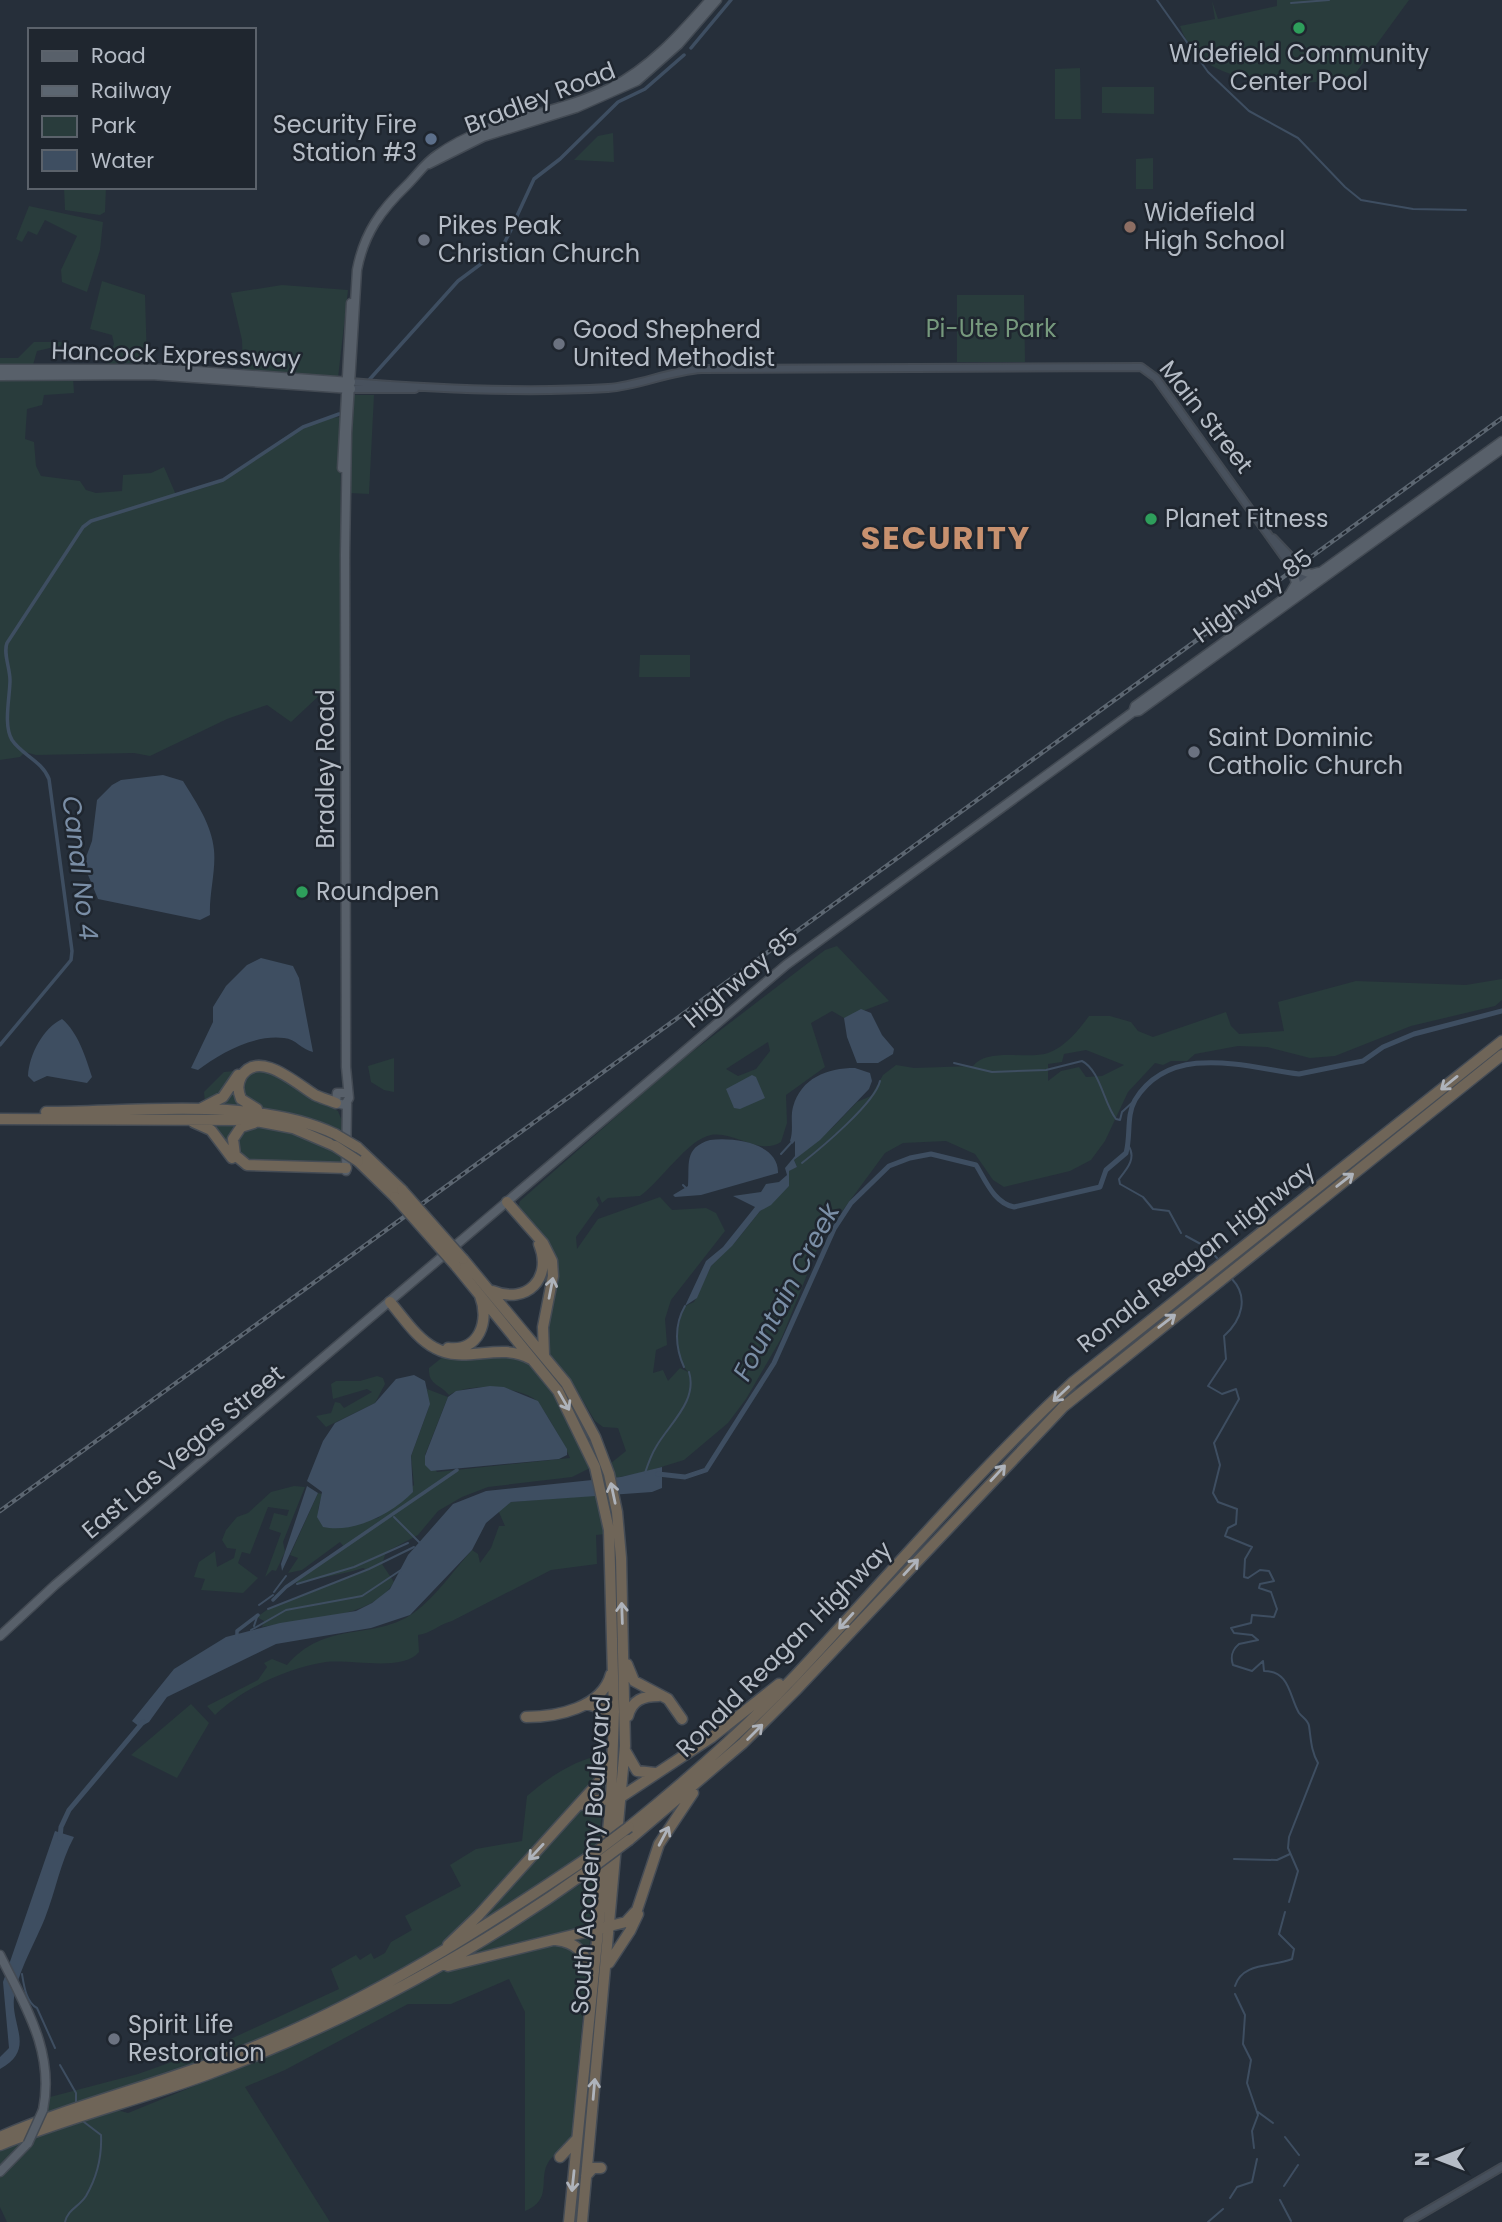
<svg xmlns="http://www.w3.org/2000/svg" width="1502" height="2222" font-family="Poppins,sans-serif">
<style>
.green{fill:#293c3c;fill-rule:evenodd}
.water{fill:#3e4e61}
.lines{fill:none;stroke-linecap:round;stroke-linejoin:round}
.stream{stroke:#3e4e61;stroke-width:2}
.canal{stroke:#3e4e61;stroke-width:3.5}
.river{stroke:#3e4e61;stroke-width:5}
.secondary-casing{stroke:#434a53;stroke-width:10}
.primary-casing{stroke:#434a53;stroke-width:11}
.highway-casing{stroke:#454c55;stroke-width:13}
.secondary{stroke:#48515d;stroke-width:6}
.primary{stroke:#58606a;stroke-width:8}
.highway{stroke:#6f6558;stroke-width:10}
.rail-casing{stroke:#5c6671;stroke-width:4.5}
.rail{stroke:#1f262f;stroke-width:2;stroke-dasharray:5;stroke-linecap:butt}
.primary-bridge-casing{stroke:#434a53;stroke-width:11;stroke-linecap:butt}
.highway-bridge-casing{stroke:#454c55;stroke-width:13;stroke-linecap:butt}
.primary-bridge{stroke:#58606a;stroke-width:8}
.highway-bridge{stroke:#6f6558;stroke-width:10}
.oneway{stroke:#aeb3bb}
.leisure-dot{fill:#2e9e5b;stroke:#1f262f;stroke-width:2.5}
.service-dot{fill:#5c6f8a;stroke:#1f262f;stroke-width:2.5}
.education-dot{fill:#8d6e63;stroke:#1f262f;stroke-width:2.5}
.worship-dot{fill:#6b7280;stroke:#1f262f;stroke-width:2.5}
.labels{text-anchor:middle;stroke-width:5;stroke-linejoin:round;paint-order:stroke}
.poi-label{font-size:24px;fill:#b5bcc6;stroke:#1f262f;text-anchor:start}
.street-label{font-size:24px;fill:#b5bcc6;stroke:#1f262f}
.park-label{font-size:24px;fill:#76997d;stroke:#1f262f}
.water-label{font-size:26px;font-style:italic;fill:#7a8ea6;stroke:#1f262f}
.district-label{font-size:32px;font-weight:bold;letter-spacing:2px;fill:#c8916f;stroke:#1f262f}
</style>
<rect width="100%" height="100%" fill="#262f3a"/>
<!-- green -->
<path class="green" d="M1277,0H1409L1355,74L1346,79L1295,84C1285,78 1274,81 1263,80C1226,77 1193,64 1180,26L1215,19L1212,1L1218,19L1277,6Z
M1080,68L1081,119H1055V69Z
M1102,87H1154V114L1102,113Z
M613,133L614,162L574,160L598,136Z
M1153,158V189H1136V159Z
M64,187H106L105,212L100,215L65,210Z
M29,206L103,222L100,250L87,292L62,282L61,270L77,236L45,220L37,235L28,231L22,242L16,239Z
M102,281L145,295L147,362L106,364L114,344L112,335L90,329Z
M282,285L348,290L338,378L243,371L242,340L231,293Z
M957,295H1024L1025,362H957Z
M34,342H64L63,345L37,351L33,365H0V358H18Z
M73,378L74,393L44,395L42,405L27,409L25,439L34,442L36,466L41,476L80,481L86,490L96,493L122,491L123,475L151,473L164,467L176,495C190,491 209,488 222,481C260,459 295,419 340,417L342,691L323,692L291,722L267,705L227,719L150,756L134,753L36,755L25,752L20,757L0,760V379Z
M354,395H374L369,494L349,493Z
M640,655H690V677H639Z
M837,946L889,1001L844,1018L832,1011L811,1023L825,1067L786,1095L787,1123L781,1142C759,1156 735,1131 711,1135C688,1139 661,1181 640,1196L608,1198L602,1203L599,1196L596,1199L599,1205L576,1237L577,1249L598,1219L660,1197L672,1210L706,1208L716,1213L725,1231L671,1300L665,1319L667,1345L656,1350L653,1373L663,1370L668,1381L680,1368L688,1372C672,1353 676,1327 685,1306L694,1302L711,1266L737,1240L760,1211L789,1186L788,1171L797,1167L794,1160L833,1127L857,1102L871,1096L883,1075L896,1065L914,1068L973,1066C988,1047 1027,1060 1048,1053C1065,1047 1079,1030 1089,1016H1110L1131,1022L1138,1031L1153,1037L1226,1012L1231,1026L1239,1034L1284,1031L1278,1002L1356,981L1466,985L1502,979V1000L1495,1006L1411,1026L1335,1056L1310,1058L1267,1047L1238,1046L1195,1054L1187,1061H1171L1163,1065L1155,1063L1128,1092L1105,1141L1091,1160L1070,1171L1004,1187L993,1180L975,1154L946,1141L903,1143L885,1153L821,1240L782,1337L746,1399L728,1423L684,1460L645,1472L615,1478L611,1463L626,1451L618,1428L603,1427L595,1421L576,1389L547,1351L544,1336L555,1262L517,1210L520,1201L675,1065L825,950ZM768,1042L770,1051L756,1069L738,1076L726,1069ZM1086,1050L1124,1065L1102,1076L1086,1077L1079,1067L1061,1071L1048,1081V1064L1062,1062L1064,1054Z
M394,1058V1092L384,1090L371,1082L368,1066Z
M257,1069L269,1071L338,1111L342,1121V1162L337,1165L252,1164L239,1157L207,1124L204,1092L224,1072Z
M514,1355C557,1376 572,1427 592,1467L572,1477L488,1487L462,1497L438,1511L418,1535L386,1552L382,1564L394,1582C374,1619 300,1620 262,1627L264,1621L257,1617L268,1609L368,1570L363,1568C341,1575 320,1577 297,1584L296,1580L344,1547L340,1542L302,1570L288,1573L298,1558L290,1555L318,1493L322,1494L318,1510L333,1528L378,1518L414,1485L411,1456L429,1407L427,1389L448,1397L425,1455L437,1472L570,1458C566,1447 542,1404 533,1398C513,1387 471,1382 449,1395C440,1384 428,1385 429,1368L444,1356Z
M377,1376L383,1378L385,1384L375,1403L326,1427L316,1416L331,1413L335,1402L340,1403L344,1408L372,1392L367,1389L333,1399L331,1384L336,1381H360Z
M294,1486L305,1487L283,1542L285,1552L276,1571L272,1570L265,1577L281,1533L269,1529L274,1513L287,1516L289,1510L268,1507L250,1554L242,1552L238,1563L258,1578L243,1593L201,1590L205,1579L194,1577L199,1562L215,1551L217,1567L234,1558L236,1549L227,1548L222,1540L226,1530L237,1517L248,1513L271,1492Z
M598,1495L605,1534L596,1535L597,1564L551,1570L452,1621C439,1624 432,1633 418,1635L419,1652C402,1672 352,1659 326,1662C289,1667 242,1689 215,1715L207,1706L258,1680L267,1667L264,1663L272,1659L287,1665C325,1621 369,1640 409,1616C433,1601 453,1571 472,1550L478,1554L480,1563L491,1548L499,1526H505L498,1510L511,1502Z
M191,1704L209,1723L177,1778L131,1755Z
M607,1754L599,1843L524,1898L454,1943L442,1945C311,2025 190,2070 45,2114L50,2097L138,2074L211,2048L339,1989L331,1969L356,1955L360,1960L371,1953L374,1959L385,1953L391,1942L412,1930L405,1916L461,1886L450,1865L476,1849L522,1841L527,1796C549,1777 577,1758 607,1754Z
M596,1875L571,2142C564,2148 554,2154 549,2161C537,2179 554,2199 525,2211V2012L509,1979L451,2004H408L285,2070L245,2087L330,2222H7L0,2207V2149L117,2110L128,2113L236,2069L396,1995Z"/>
<!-- water -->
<path class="water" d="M163,775L183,781C196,802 212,825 214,850C216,871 209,894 210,915L200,920L98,899L86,870L85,860L92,841L97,800L112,785L121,780Z
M261,958L293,966L299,978L313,1052C302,1050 296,1039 284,1038C255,1034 220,1053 198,1070L191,1068L213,1022V1007L226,986L247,965Z
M861,1009L871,1013L882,1035L894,1049L893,1054L878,1063H857L847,1037L844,1018Z
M62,1019C78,1032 86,1058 92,1077L87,1083L47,1076L34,1082L28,1076C29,1055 43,1028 62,1019Z
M855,1068L870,1073L872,1081L869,1089L820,1140L794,1160L797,1167L789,1171V1186L771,1205L760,1211L732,1246L711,1266L697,1298L685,1306L706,1261L723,1247L755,1207L733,1196L761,1192L766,1184L779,1182L787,1175L785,1168L795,1156V1141L792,1144L790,1141C794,1130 790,1118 793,1107C801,1078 827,1068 855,1068Z
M752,1075L756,1077L765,1098L740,1109L734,1108L726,1089Z
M710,1140C734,1137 779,1143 778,1173L701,1195L675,1197L673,1195L688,1186C690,1165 683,1148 710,1140Z
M414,1375L425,1381L430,1404L411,1456L413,1492C393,1513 354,1534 323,1527L317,1517L322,1492L307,1481L323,1441L335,1423L375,1403L396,1379Z
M490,1386L504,1387L538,1401L567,1449V1455L559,1459L431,1471L425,1465V1456L448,1397L456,1391Z
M662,1467V1488L652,1492L511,1502L486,1523L472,1550L410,1615L371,1628L276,1644L167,1697L149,1722L140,1727L132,1721L174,1669L226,1637L280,1623L356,1611L372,1603L390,1589L408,1555L453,1504L486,1491L621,1477Z
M307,1486L318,1493L282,1571L281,1564Z
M55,1831L74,1837C60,1863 56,1890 45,1918C35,1943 18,1971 14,1998C11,2026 36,2049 0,2069V2057L9,2048L3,1982Z"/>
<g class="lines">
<!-- stream -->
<path class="stream" d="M1157,0L1208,72L1249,111L1298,138L1345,187L1361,200L1413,209L1466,210
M1291,3L1329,0
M954,1063L992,1072L1046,1070L1082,1061C1100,1070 1104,1104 1116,1119L1120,1120L1122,1112L1135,1100
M1128,1145C1137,1158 1127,1169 1119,1179L1120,1184L1143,1197L1153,1209L1169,1211L1181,1233
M781,1154L791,1143
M802,1163C821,1148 875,1103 880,1081
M683,1185L686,1188
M1186,1236L1208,1248L1217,1258
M1232,1279C1249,1297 1242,1320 1224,1336L1226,1359L1208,1386L1222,1394L1236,1389L1239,1399L1214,1443L1220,1465L1213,1493L1218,1502L1237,1509L1236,1524L1228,1528L1225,1536L1252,1547L1245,1559L1244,1577L1248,1578L1260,1570L1269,1571L1274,1581L1260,1584L1259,1588L1271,1592L1277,1609L1274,1617L1252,1615L1251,1623L1231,1628L1234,1633L1252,1635L1258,1640L1239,1644C1232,1650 1230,1656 1233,1665L1252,1671L1263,1661L1264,1671C1290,1671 1289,1696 1299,1713C1303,1718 1308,1720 1309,1726C1311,1739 1311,1751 1318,1763L1289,1837L1288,1848L1298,1871L1289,1902
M684,1367C675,1347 674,1325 685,1306
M645,1473C648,1464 651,1455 656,1447C669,1424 698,1401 689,1372
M394,1517L420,1543
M297,1584L354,1567L408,1543
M274,1592L286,1576
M259,1605L273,1595
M268,1609L369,1569L414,1547
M254,1626L257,1617
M251,1630L286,1610L362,1596L401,1570
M1234,1859L1277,1860L1290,1854
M22,1974C24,1986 26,2002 37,2008L55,2048
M1235,1986C1242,1962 1273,1967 1292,1959L1294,1949L1279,1934L1285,1912
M1235,1994L1245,2015L1243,2044L1251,2060L1247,2083L1258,2115L1252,2131L1254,2148
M60,2065L76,2093V2103
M1258,2112L1273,2123
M1285,2137L1299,2155
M1284,2186L1298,2165
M1230,2198L1237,2187L1252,2182L1257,2159
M1280,2200L1291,2221
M65,2222C68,2209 79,2207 86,2196C97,2177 102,2156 101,2135L84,2122
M1208,2222L1223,2209"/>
<!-- canal -->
<path class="canal" d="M691,48L731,0
M516,218L534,179L560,159L618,102L645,89L684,55
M369,380L458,281L501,249L511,230
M0,1045L71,960L72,951L49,779C42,761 22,755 12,740C3,725 10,697 10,680C10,668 3,653 7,643L83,527L91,521L223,480L303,427L339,414
M273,1600L286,1587L457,1470
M237,1638V1631L258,1615"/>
<!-- river -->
<path class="river" d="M658,1474L685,1477L706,1470L774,1363L834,1229L851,1203L889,1166L910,1158L931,1154L976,1165C986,1181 994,1203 1014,1207L1100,1187L1106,1170L1126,1153C1131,1136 1126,1116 1135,1100C1171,1042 1245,1067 1299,1074L1363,1061L1383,1047L1414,1034L1502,1011
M60,1838L61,1827L69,1810L143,1722"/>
<!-- secondary casing -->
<g class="secondary-casing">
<path id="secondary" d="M351,382C436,389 523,393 608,388C639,386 669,371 702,369L1141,367L1156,378L1305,586
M351,389H415
M1273,538L1295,561L1309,585
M1408,2222L1502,2167"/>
</g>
<!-- primary casing -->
<g class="primary-casing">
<path id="primary" d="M429,164L483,137L576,108L637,81L679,44L717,0
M0,369H169L351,382
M0,376L151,375L351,389
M342,468L351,303
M1301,570L1311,574L1318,572
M1290,593L1296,583L1292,570
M1133,712L1139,711L1502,449
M347,1093H337L336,1103L345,1105L349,1098L346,1067L345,555L347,433L357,270C364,233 381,210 407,185C417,175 426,162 437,155C490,117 554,116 610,88C651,67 680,34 710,0
M346,1171L347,1104
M0,1636L55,1585L786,965L1133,712L1135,706L1502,441
M0,1955C25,2006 55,2052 43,2110
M0,2172L28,2143"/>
</g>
<!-- highway casing -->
<g class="highway-casing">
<path id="highway" d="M202,1108L223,1097L238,1075
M257,1109L241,1099C238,1091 237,1085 241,1077C258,1048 297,1084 315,1095C321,1098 329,1100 336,1103
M46,1112C134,1112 255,1096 335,1134
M0,1119L250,1120L293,1128L335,1146
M193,1122L211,1130L232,1158
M254,1123L241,1127L233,1139L235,1155L247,1165L346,1168
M357,1147L402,1190
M358,1161L395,1197
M507,1202L543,1243L552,1261L553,1276L543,1327L544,1355
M463,1259L566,1383L595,1437L609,1474L617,1512L621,1558L625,1746L582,2222
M456,1266L558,1391L595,1467L609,1530L614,1712L611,1801L569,2222
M493,1291C527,1305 553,1278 539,1244
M390,1302C403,1317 417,1339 435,1348C466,1365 499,1341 531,1359
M448,1348C479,1352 490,1321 480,1296
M627,1664L634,1681L668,1699L682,1719
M587,1704L604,1709L612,1723
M628,1716C632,1700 643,1696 659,1696
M526,1717C557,1717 602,1708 611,1674
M626,1752L637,1771L655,1773
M580,1805C594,1796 607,1803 621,1797L712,1737L779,1684
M629,1827C687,1780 744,1730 795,1676C887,1578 974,1474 1073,1382L1502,1041
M629,1840L743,1743L795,1691L1063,1407L1502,1055
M556,1940C575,1942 587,1953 590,1972
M448,1945L478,1916L598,1783L610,1764
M609,1963L630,1931L638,1914
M448,1966L626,1922L637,1910L659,1844L693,1793
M0,2137C81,2102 169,2082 251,2048C373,1999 481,1930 589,1857
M0,2145C67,2118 138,2100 206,2075C342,2024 471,1955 589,1870
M560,2157L576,2140
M586,2176L593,2168H601"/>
</g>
<!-- secondary -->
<use href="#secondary" class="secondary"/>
<!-- primary -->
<use href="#primary" class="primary"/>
<!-- highway -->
<use href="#highway" class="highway"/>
<!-- rail casing -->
<g class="rail-casing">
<path id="rail" d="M0,1511L1502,418"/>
</g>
<!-- rail -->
<use href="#rail" class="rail"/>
<!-- primary-bridge casing -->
<g class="primary-bridge-casing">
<path id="primary-bridge" d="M28,2143L43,2110"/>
</g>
<!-- highway-bridge casing -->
<g class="highway-bridge-casing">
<path id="highway-bridge" d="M335,1134L357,1147
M335,1146L358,1161
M402,1190L463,1259
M395,1197L456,1266
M589,1857L629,1827
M589,1870L629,1840"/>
</g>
<!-- primary-bridge -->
<use href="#primary-bridge" class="primary-bridge"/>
<!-- highway-bridge -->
<use href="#highway-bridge" class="highway-bridge"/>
</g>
<!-- one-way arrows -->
<defs><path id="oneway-shaft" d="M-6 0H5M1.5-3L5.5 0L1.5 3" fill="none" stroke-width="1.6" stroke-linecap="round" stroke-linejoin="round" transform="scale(1.75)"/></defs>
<g class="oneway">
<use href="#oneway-shaft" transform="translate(1449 1083) rotate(141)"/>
<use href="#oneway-shaft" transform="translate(1345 1180) rotate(-38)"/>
<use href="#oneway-shaft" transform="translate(551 1288) rotate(-79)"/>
<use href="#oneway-shaft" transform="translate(1167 1321) rotate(-38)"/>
<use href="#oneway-shaft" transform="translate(1061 1394) rotate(137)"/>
<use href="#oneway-shaft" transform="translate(564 1401) rotate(60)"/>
<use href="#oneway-shaft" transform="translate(998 1473) rotate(-47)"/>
<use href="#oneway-shaft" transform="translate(613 1493) rotate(-102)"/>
<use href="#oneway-shaft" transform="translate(911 1567) rotate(-47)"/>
<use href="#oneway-shaft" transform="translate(622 1613) rotate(-92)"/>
<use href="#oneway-shaft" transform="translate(846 1621) rotate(132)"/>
<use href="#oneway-shaft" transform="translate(755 1732) rotate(-45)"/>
<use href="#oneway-shaft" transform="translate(664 1836) rotate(-62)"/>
<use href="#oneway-shaft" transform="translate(536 1852) rotate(133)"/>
<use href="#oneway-shaft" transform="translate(594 2089) rotate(-85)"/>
<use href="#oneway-shaft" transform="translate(573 2181) rotate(96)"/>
</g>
<!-- markers -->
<g class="leisure-dot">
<circle cx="1299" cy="28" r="7"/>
<circle cx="1151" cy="519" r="7"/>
<circle cx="302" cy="892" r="7"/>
</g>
<circle class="service-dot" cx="431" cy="139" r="7"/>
<circle class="education-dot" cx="1130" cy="227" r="7"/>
<g class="worship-dot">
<circle cx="424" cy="240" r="7"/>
<circle cx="559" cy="344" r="7"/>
<circle cx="1194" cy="752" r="7"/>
<circle cx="114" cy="2039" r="7"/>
</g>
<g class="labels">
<!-- poi labels -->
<g class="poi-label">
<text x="1299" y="62" text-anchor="middle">Widefield Community<tspan x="1299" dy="28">Center Pool</tspan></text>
<text x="417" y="133" text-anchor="end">Security Fire<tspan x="417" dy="28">Station #3</tspan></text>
<text x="1144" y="221">Widefield<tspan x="1144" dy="28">High School</tspan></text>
<text x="438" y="234">Pikes Peak<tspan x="438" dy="28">Christian Church</tspan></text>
<text x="573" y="338">Good Shepherd<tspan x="573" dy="28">United Methodist</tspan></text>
<text x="1165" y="527">Planet Fitness</text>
<text x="1208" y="746">Saint Dominic<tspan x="1208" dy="28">Catholic Church</tspan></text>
<text x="316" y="900">Roundpen</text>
<text x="128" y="2033">Spirit Life<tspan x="128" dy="28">Restoration</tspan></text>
</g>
<!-- street labels -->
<g class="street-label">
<text transform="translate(540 98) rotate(-21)" y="8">Bradley Road</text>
<text transform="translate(176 355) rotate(2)" y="8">Hancock Expressway</text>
<text transform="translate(1206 417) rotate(52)" y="8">Main Street</text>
<text transform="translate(1253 596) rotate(-36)" y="8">Highway 85</text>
<text transform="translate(326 769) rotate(-90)" y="8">Bradley Road</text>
<text transform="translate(741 978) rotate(-40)" y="8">Highway 85</text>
<text transform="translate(1196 1257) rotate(-38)" y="8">Ronald Reagan Highway</text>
<text transform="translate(183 1452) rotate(-40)" y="8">East Las Vegas Street</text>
<text transform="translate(784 1649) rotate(-45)" y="8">Ronald Reagan Highway</text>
<text transform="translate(591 1855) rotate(-86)" y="8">South Academy Boulevard</text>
</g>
<!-- park labels -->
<g class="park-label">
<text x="991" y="337">Pi-Ute Park</text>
</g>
<!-- water labels -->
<g class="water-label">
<text transform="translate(80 868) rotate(83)" y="9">Canal No 4</text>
<text transform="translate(786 1292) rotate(-62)" y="9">Fountain Creek</text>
</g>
<!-- district labels -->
<g class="district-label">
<text x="946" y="549">SECURITY</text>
</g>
</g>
<!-- legend -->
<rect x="28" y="28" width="228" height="161" fill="#1f262f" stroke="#5b626b" stroke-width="2"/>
<rect x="42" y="51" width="35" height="10" fill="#58606a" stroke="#5b626b" stroke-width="2"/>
<text x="91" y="63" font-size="21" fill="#b5bcc6">Road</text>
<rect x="42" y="86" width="35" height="10" fill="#5c6671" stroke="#5b626b" stroke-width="2"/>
<text x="91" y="98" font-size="21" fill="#b5bcc6">Railway</text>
<rect x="42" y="116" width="35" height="21" fill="#293c3c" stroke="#5b626b" stroke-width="2"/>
<text x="91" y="133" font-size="21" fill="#b5bcc6">Park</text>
<rect x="42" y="150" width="35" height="21" fill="#3e4e61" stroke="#5b626b" stroke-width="2"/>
<text x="91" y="168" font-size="21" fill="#b5bcc6">Water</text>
<!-- north arrow -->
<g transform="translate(1439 2159) rotate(270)" stroke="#1f262f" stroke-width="5" paint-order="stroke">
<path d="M0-5L12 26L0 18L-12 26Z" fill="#b5bcc6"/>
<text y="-10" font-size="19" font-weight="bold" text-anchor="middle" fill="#b5bcc6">N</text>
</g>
</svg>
